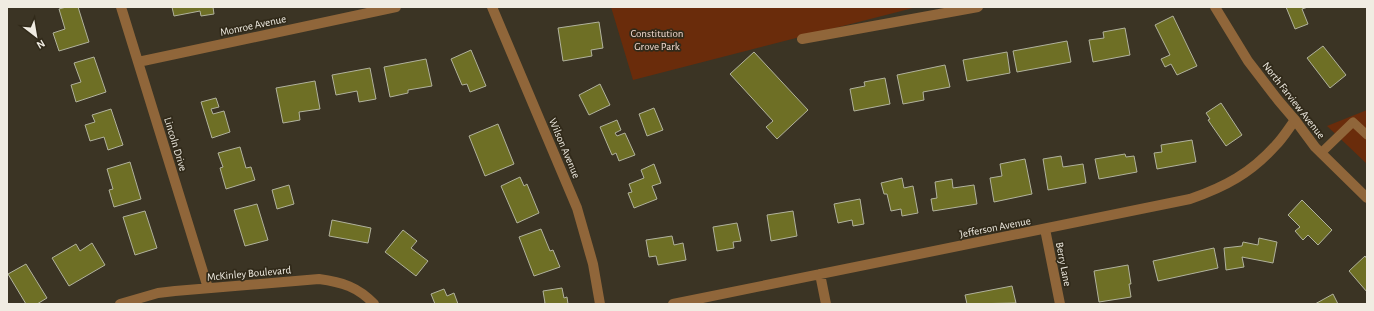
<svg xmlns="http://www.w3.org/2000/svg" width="1374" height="311" font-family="'Alegreya Sans',sans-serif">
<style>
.green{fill:#6a2c0b}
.building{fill:#6e6f25;stroke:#b1b29d}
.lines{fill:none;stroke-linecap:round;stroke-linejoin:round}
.service{stroke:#90663a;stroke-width:9}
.minor{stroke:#90663a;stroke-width:10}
.tertiary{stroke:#90663a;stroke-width:10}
.labels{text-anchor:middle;stroke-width:3.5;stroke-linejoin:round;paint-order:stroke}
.street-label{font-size:11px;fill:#f0ece2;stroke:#312a1a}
.park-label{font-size:11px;fill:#f1d9cf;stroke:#312a1a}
</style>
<rect width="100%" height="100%" fill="#3b3424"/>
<!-- green -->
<path class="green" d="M611,7H917L633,80Z
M1367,110V164L1327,126Z"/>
<!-- building -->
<path class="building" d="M66,7H78L89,42L59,51L53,33L65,29L59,9Z
M172,7H213L214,14L201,16L200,11L174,16Z
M1286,7H1308L1302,9L1308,24L1295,29Z
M1173,16L1197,66L1177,75L1171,64L1165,67L1161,59L1170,55L1155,25Z
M599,22L603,48L591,50L592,56L563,61L558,28Z
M1125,28L1130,55L1093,62L1089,40L1104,38L1103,32Z
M1067,41L1071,62L1017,72L1013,51Z
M1323,46L1346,75L1330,88L1307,58Z
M471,50L486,86L470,92L467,84L462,85L451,59Z
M754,52L808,110L777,139L766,127L773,121L730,74Z
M1007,52L1010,73L967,81L963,60Z
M94,57L106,92L76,102L71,85L81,82L74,63Z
M426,59L432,86L408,90V93L390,97L384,67Z
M945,65L950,87L923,92L924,100L903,104L897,75Z
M370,68L376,99L359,102L357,91L336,95L332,75Z
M885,78L890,104L854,111L850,89L865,86L864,82Z
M315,81L320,109L299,112L300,120L283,123L276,88Z
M600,84L610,105L589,115L579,95Z
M216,98L219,107L211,109L213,114L224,111L230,132L212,138L201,102Z
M1221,103L1242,135L1226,146L1208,120L1210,119L1206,113Z
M654,108L663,130L647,136L639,114Z
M111,109L123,145L108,150L104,137L90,141L85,125L95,122L92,115Z
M617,120L621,130L615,133L617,136L625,133L635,155L619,161L616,153L612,155L600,127Z
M498,124L514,164L485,176L469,136Z
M1192,140L1196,162L1157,169L1154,153L1162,152L1161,145Z
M240,147L246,168L251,167L255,180L226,189L220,168L223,167L218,153Z
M1125,154L1126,157L1134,156L1137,172L1099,179L1095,159Z
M1061,156L1063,167L1083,164L1086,183L1048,190L1043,159Z
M1025,159L1032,194L994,202L990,178L1002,176L1000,164Z
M130,162L141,199L114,207L109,190L113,189L107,169Z
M654,164L661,183L652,186L657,199L634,208L628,193L632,192L629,184L644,178L641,170Z
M520,177L524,186L527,184L539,213L517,223L501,186Z
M902,178L904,188L913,186L918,213L902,216L901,209L891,211L887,194H884L881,183Z
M952,179L953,188L974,185L977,204L933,211L931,199L937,198L935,182Z
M289,185L294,204L277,209L272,190Z
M860,199L864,224L853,226L852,220L838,223L834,204Z
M1302,200L1332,230L1318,245L1308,235L1303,240L1295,231L1300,227L1288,215Z
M257,204L268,240L245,246L234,210Z
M145,211L157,248L135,255L123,217Z
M793,211L797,236L771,241L767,215Z
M332,220L371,228L368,243L329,236Z
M737,223L741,241L733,242L734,248L717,251L713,227Z
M541,229L550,251L553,250L560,267L534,276L519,237Z
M403,230L417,241L411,248L428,261L416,276L385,252Z
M672,236L674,245L683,243L686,260L658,265L656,256L649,257L646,240Z
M1259,238L1277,242L1273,263L1242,257L1244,267L1226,270L1224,248L1242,246L1243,242L1258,245Z
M92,243L105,265L69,286L52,258L76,244L80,251Z
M1214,248L1218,268L1158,281L1153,261Z
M1365,256L1367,259V292L1349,271Z
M26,264L47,298L37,304H26L8,274Z
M1128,265L1131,284H1129L1131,297L1099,302L1094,271Z
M1012,286L1016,303L967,304L965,295Z
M562,288L564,298L567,297L568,304H542L545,303L543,291Z
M444,289L447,296L454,293L458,304H435L431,294Z
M1333,294L1338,304H1315Z"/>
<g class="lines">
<!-- service -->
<path class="service" d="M1321,153L1353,122L1367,135"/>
<!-- minor -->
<path class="minor" d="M121,7L208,288
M492,7L577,208L593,264L600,304
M802,39L978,7
M138,62L396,7
M1045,229L1060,304
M820,274L826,304
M120,304L158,293L175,291L319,279C342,282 358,287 374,304
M673,304L1190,199C1225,187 1251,173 1276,145C1283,138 1289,128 1295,120"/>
<!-- tertiary -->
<path class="tertiary" d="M1215,7L1248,61L1278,100L1295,120L1315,147L1367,198"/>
</g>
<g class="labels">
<!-- street labels -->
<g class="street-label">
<text transform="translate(253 25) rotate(-12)" y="4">Monroe Avenue</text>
<text transform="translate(1294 100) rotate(52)" y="4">North Farview Avenue</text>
<text transform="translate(176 144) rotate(73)" y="4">Lincoln Drive</text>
<text transform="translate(565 148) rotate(67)" y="4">Wilson Avenue</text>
<text transform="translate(995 227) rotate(-11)" y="4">Jefferson Avenue</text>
<text transform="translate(1064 264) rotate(79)" y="4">Berry Lane</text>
<text transform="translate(249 273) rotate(-5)" y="4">McKinley Boulevard</text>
</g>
<!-- park labels -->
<g class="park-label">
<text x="657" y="37">Constitution<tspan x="657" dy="13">Grove Park</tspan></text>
</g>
</g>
<!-- border -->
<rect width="1374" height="311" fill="none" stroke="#f0ece2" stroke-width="16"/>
<!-- north arrow -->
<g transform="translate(36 36) rotate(149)" stroke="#312a1a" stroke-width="3" paint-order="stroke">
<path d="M0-3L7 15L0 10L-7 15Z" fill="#f0ece2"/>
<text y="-6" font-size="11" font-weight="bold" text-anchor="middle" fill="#f0ece2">N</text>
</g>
</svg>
